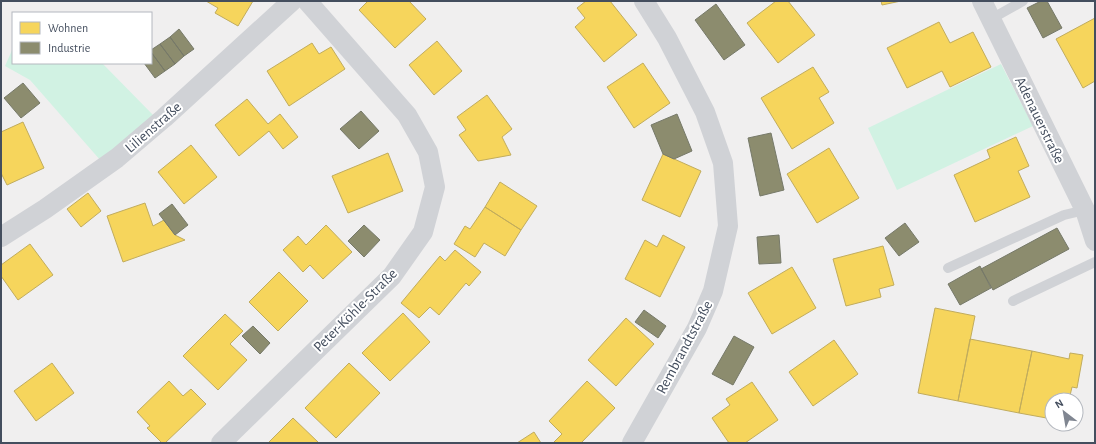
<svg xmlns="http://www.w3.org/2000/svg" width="1096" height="444" font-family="'Alegreya Sans',sans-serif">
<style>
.green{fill:#d1f2e3}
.homes{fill:#f6d55c;stroke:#c1ac5d}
.industry{fill:#8c8c6e;stroke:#767969}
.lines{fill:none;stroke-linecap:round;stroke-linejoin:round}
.lane{stroke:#d0d2d6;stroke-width:10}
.street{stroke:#d0d2d6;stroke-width:20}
.labels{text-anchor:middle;stroke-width:4;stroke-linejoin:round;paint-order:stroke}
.street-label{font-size:15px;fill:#444e5e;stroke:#fff}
</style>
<rect width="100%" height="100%" fill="#f0efef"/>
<!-- green -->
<path class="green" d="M13,48V63H102L155,117L101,161L30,80L5,66Z
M1001,64L1033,126L897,190L868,128Z"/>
<!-- homes -->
<path class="homes" d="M206,1H253L238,26L215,13L218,8Z
M368,1H409L426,19L395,48L359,10Z
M586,1H610L637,35L604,62L575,27L585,18L577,8Z
M776,1H788L815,35L778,63L747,23Z
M881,1H901L882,5Z
M1095,18V81L1083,88L1056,39Z
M939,22L950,43L973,32L991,67L950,87L942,71L907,88L887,48Z
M437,41L462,71L434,95L409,65Z
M312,43L319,54L331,47L345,69L289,106L267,71Z
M643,63L670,103L634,128L607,87Z
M813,67L829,92L819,98L834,123L792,149L761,98Z
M487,95L512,129L502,137L511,155L478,161L459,135L466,130L457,117Z
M247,99L268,124L280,114L298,137L283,149L269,131L239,156L215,125Z
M23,122L44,168L7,185L1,173V132Z
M1016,137L1029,166L1018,171L1030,197L975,222L954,175L990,158L987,150Z
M191,145L217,177L184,204L158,172Z
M829,148L859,198L817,223L787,174Z
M388,153L403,191L348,213L332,176Z
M663,154L701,171L680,217L642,200Z
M500,182L537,206L521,230L485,207Z
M88,193L101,211L81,227L67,209Z
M145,203L153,226L164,220L175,235L185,240L123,262L107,216Z
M485,207L521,230L505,256L484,243L475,257L454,244L465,226L470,229Z
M326,225L352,252L323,279L310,265L303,272L283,250L298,236L306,245Z
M663,235L685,247L660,297L625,279L645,240L657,247Z
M30,244L53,275L18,300L1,276V265Z
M883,246L894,285L879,289L881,297L846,306L833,259Z
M455,250L481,272L469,286L466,283L439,315L430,307L419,318L401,303L440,256L445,261Z
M792,267L816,308L772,334L748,293Z
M279,272L308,301L278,331L249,302Z
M935,308L975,316L958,401L918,393Z
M403,313L430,342L390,381L362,353Z
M225,314L243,331L230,344L247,360L218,390L183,356Z
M626,318L654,344L616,386L588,360Z
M970,339L1032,351L1019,413L958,401Z
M834,340L858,374L813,406L789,372Z
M1032,351L1069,359L1070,353L1083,355L1077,388L1072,387L1069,400H1052V419L1019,413Z
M52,363L74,393L36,421L14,391Z
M349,363L380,393L336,438L305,408Z
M169,381L183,396L191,389L206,404L165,443H162L147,428L150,426L137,412Z
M587,381L615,408L581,443H553L562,434L549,421Z
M752,382L778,420L745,443H729L712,418L730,405L726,399Z
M293,418L319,443H268Z
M534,432L541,443H517Z"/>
<!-- industry -->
<path class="industry" d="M1041,1H1047L1062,28L1043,38L1027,8Z
M716,4L745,45L724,60L695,20Z
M179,29L194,49L184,56L170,37Z
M170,37L184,56L175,64L160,44Z
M160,44L175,64L165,71L151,52V50Z
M151,52L165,71L155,78L144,63H151Z
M23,83L40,103L21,118L4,98Z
M361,111L379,131L359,149L340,129Z
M677,114L692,151L674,159L663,154L651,125Z
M771,133L784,190L760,196L748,138Z
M172,204L188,225L175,235L159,214Z
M905,223L919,242L899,256L885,238Z
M364,225L380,240L364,257L348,241Z
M1057,228L1069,249L993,290L981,269Z
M779,235L781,263L759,264L757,237Z
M980,266L991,288L960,305L948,284Z
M644,310L666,326L658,338L635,322Z
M253,326L270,343L260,354L242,336Z
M734,336L754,347L733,385L712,374Z"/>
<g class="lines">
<!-- lane -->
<path class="lane" d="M991,19L1023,1
M948,268L1064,215L1085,210
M1013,301L1095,262"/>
<!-- street -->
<path class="street" d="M982,1L1085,210L1095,241
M1,237L45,209L117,158L164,118L292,1
M221,443L392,276L423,232L435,187L428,152L407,115L307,1
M632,443L697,328L713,291L728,226L723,163L705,112L667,38L644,1"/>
</g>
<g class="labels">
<!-- street labels -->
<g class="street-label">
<text transform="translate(1040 120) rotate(64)" y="5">Adenauerstraße</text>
<text transform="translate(153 127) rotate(-41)" y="5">Lilienstraße</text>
<text transform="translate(355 310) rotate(-45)" y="5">Peter-Köhle-Straße</text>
<text transform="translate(684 347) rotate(-62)" y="5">Rembrandtstraße</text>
</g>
</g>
<!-- border -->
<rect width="1096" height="444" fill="none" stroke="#444e5e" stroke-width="4"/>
<!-- legend -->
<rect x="12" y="12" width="140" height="52" fill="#ffffff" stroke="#b4b8bf"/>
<rect x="20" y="22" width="20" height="12" fill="#f6d55c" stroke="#b4b8bf"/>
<text x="48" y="32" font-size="12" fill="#444e5e">Wohnen</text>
<rect x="20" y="42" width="20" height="12" fill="#8c8c6e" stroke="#b4b8bf"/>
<text x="48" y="52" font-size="12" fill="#444e5e">Industrie</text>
<!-- north arrow -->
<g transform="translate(1064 412) rotate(329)"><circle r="19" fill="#ffffff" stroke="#b4b8bf"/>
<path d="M0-3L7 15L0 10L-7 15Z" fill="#808691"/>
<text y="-6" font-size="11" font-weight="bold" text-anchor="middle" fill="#444e5e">N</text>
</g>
</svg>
